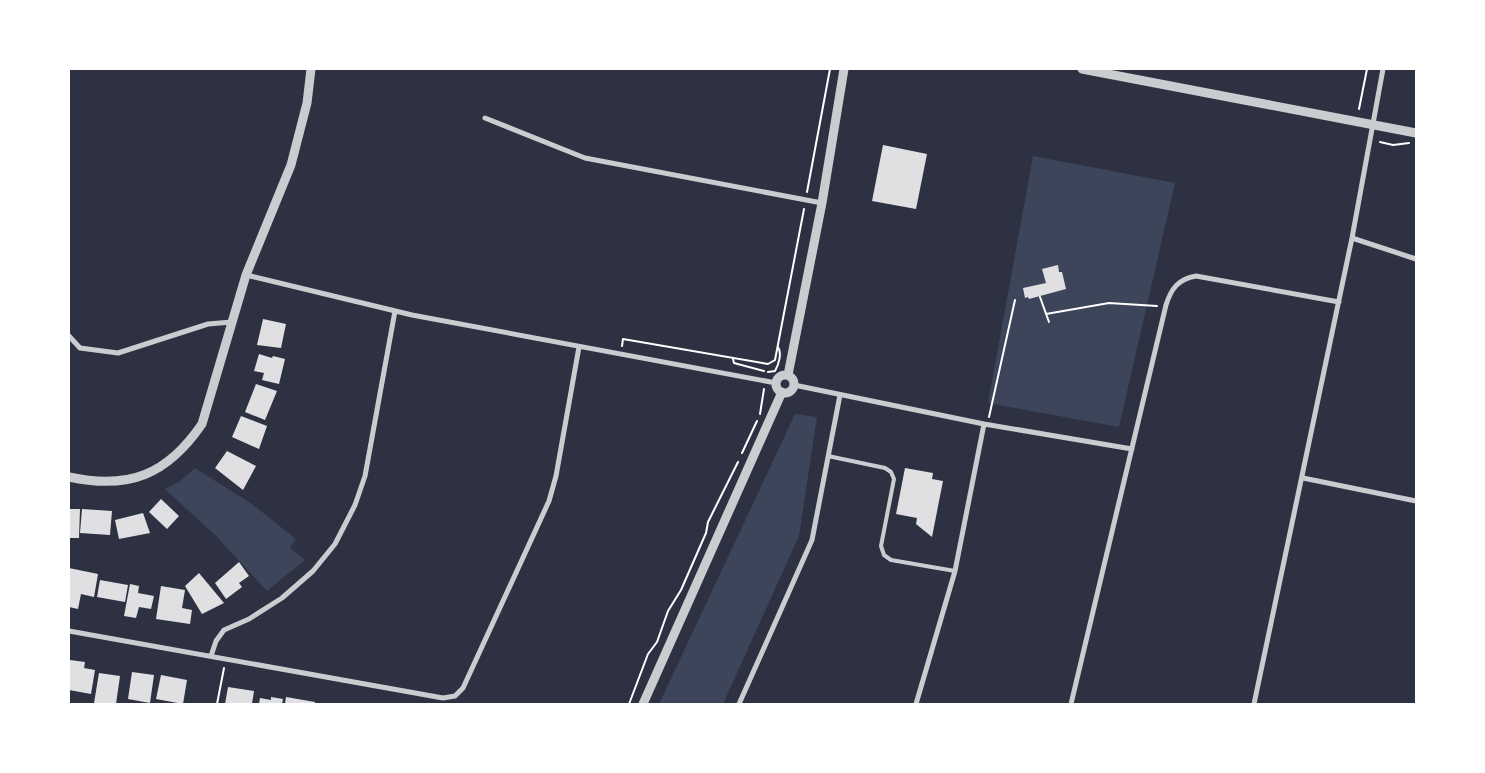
<svg xmlns="http://www.w3.org/2000/svg" width="1485" height="773" font-family="Overpass,sans-serif">
<style>
.green{fill:#3c4559}
.building{fill:#e0e0e3}
.lines{fill:none;stroke-linecap:round;stroke-linejoin:round}
.path{stroke:#fff;stroke-width:2}
.service{stroke:#caccd0;stroke-width:4}
.minor{stroke:#caccd0;stroke-width:5}
.tertiary{stroke:#caccd0;stroke-width:9}
</style>
<rect width="100%" height="100%" fill="#2d3142"/>
<!-- green -->
<path class="green" d="M1033,156L1175,183L1119,427L988,403Z
M795,414L817,417L799,536L723,704H659Z
M195,468L252,504L296,539L290,548L305,560L267,591L216,536L165,489L179,482Z"/>
<!-- building -->
<path class="building" d="M883,145L927,154L916,209L872,201Z
M1058,265L1059,272H1062L1066,289L1029,299L1028,297L1025,298L1023,288L1046,283L1042,269Z
M263,319L286,324L281,348L257,345Z
M259,354L272,358L273,356L285,359L279,384L262,380L264,373L254,371Z
M256,384L277,391L265,420L245,412Z
M241,416L267,426L259,449L232,437Z
M227,451L256,466L243,490L215,468Z
M905,468L933,473L932,479L943,481L932,537L916,524L917,518L896,514Z
M161,499L179,516L167,529L149,512Z
M69,509H80L79,538H69Z
M82,509L112,511L110,535L80,533Z
M143,513L150,533L119,539L115,520Z
M239,562L249,576L239,583L242,587L226,599L215,583Z
M69,568L98,574L94,597L81,594L78,609L69,607Z
M199,573L224,603L202,614L185,586Z
M100,580L128,585L125,602L97,597Z
M130,584L139,586L138,593L154,596L151,609L139,607L136,618L124,616Z
M161,586L185,590L182,608L192,610L190,624L156,619Z
M70,660L85,662L84,668L95,670L91,694L69,690Z
M132,672L154,675L150,703L128,699Z
M99,673L120,676L116,704L94,703Z
M161,675L187,680L183,704L156,699Z
M228,687L254,691L252,704H225Z
M271,697L283,699L282,704H259L260,698L271,700Z
M286,697L315,702V704H285Z"/>
<g class="lines">
<!-- path -->
<path class="path" d="M1359,109L1367,69
M1380,142L1393,145L1409,143
M807,192L830,69
M1040,297L1049,322
M1046,314L1109,303L1157,306
M622,346L623,339L768,364L775,360L804,209
M733,359L734,363L764,371
M768,372L775,371C779,364 782,353 778,347
M760,414L764,389
M989,417L1015,300
M742,453L757,421
M217,704L224,668
M629,704L648,654L657,642L668,611L681,590L706,533L708,522L738,462"/>
<!-- service -->
<path class="service" d="M828,456L885,468L891,472L894,479L881,546L884,555L891,560L955,571"/>
<!-- minor -->
<path class="minor" d="M485,118L585,158L822,203
M1352,238L1416,259
M246,275L412,315L776,383
M69,336L80,348L118,353L208,324L232,322
M794,385L984,424L1132,449
M1303,478L1416,501
M69,631L443,698L455,696L463,688L549,501L556,476L579,347
M211,656L216,641L224,630L249,619L282,598L313,571L335,544L355,505L365,476L395,311
M739,704L812,540L840,395
M916,704L955,571L984,424
M1071,704L1166,305C1171,289 1178,279 1196,276L1339,302
M1254,704L1352,238L1383,69"/>
<!-- tertiary -->
<path class="tertiary" d="M1082,69L1416,133
M776 384a9 9 0 1 1 18 0a9 9 0 1 1-18 0Z
M788,375L822,203L844,69
M69,477C129,490 167,475 202,424L246,275L291,165L307,103L311,69
M643,704L782,392"/>
</g>
<!-- border -->
<rect width="1485" height="773" fill="none" stroke="#ffffff" stroke-width="140"/>
</svg>
